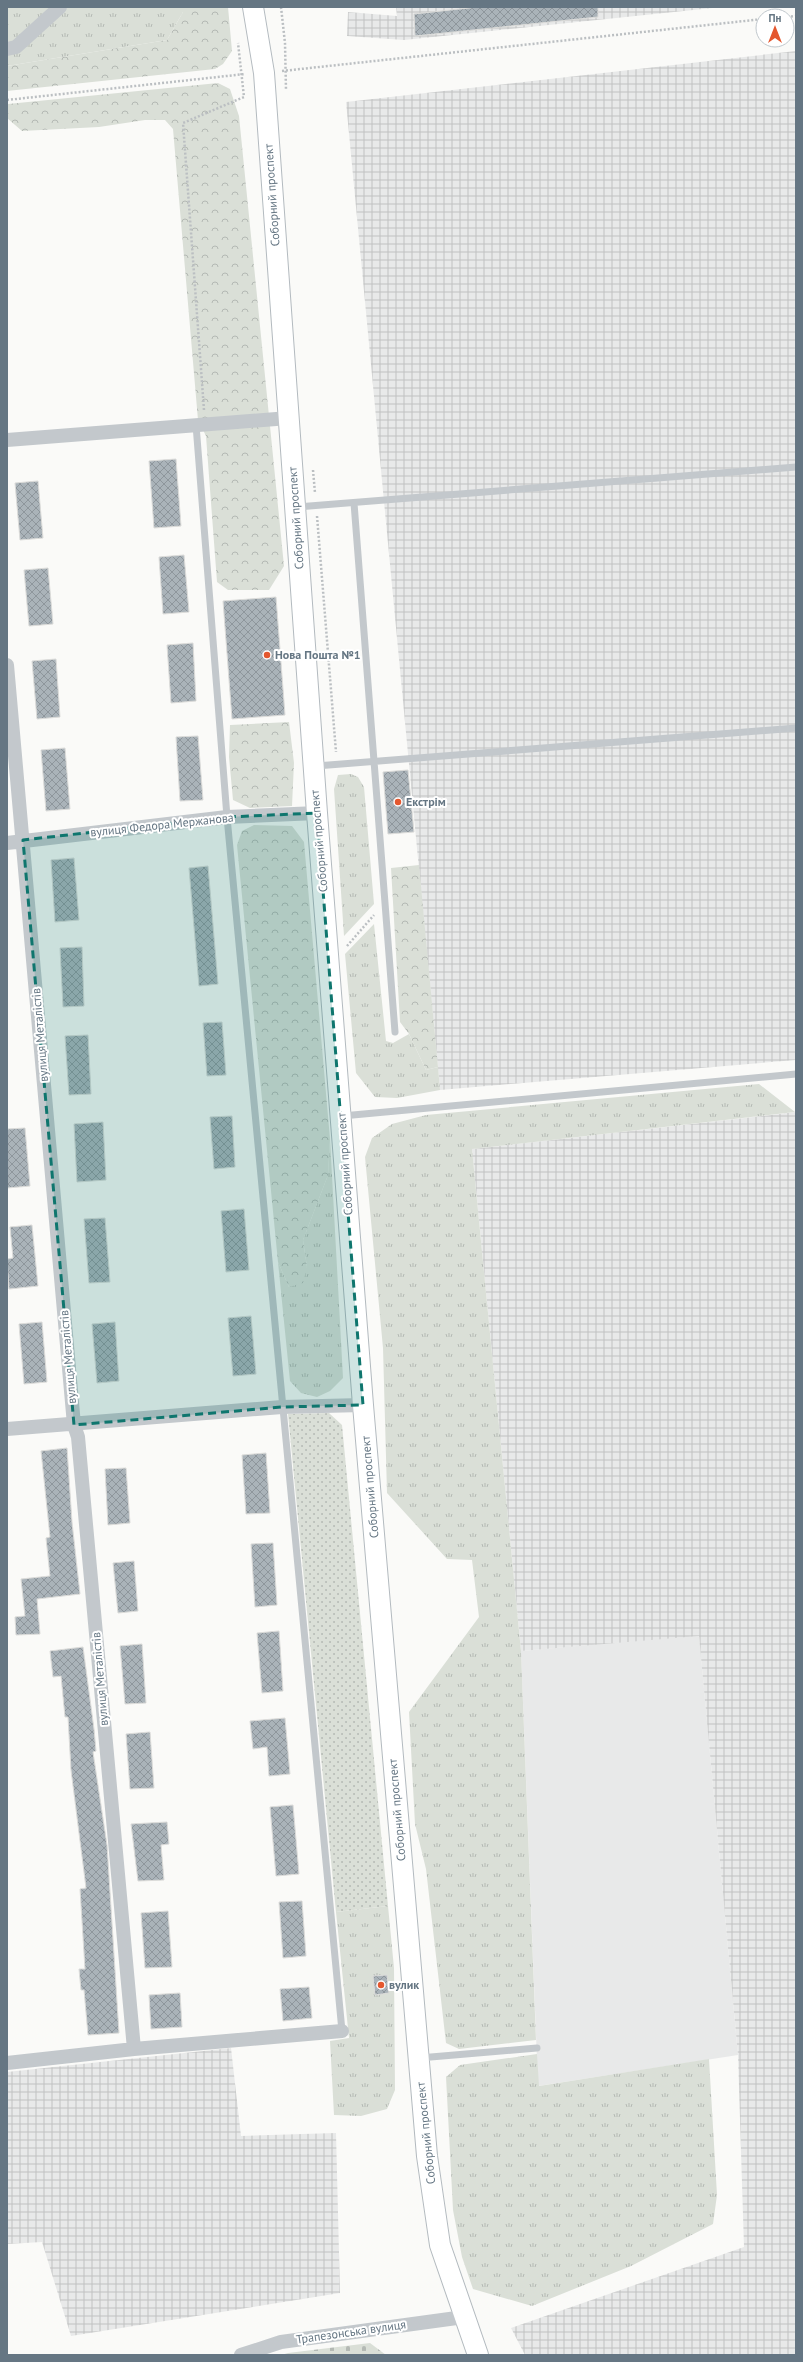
<svg xmlns="http://www.w3.org/2000/svg" width="803" height="2362" font-family="'PT Sans',sans-serif">
<style>
.built{fill:#e8e9e9}
.industrial{fill:url(#industrial-grid)}
.grass{fill:url(#grass-tufts)}
.forest{fill:url(#forest-crowns)}
.cemetery{fill:url(#cemetery-stones)}
.garden{fill:url(#garden-dots)}
.building{fill:url(#building-cross-hatch);stroke:#dcdcda}
.lines{fill:none;stroke-linecap:round;stroke-linejoin:round}
.secondary-casing{stroke:#b3babf;stroke-width:22}
.path{stroke:#bbbfc2;stroke-width:2.5;stroke-dasharray:2 2;stroke-linecap:butt}
.lane{stroke:#c3c8cc;stroke-width:7}
.street{stroke:#c3c8cc;stroke-width:14}
.secondary{stroke:#fff;stroke-width:20}
.marked{fill:#0f766e;fill-opacity:0.2;stroke:#0f766e;stroke-width:3;stroke-dasharray:8 5;stroke-linejoin:round}
.poi-dot{fill:#e4572e;stroke:#fff;stroke-width:1.5}
.labels{text-anchor:middle;stroke-width:4;stroke-linejoin:round;paint-order:stroke}
.street-label{font-size:12px;fill:#657683;stroke:#fff}
.poi-label{font-size:12px;font-weight:bold;fill:#657683;stroke:#fff;text-anchor:start}
</style>
<defs>
<pattern id="industrial-grid" width="8" height="8" patternUnits="userSpaceOnUse"><rect width="8" height="8" fill="#e8e9e9"/><path d="M0 4h8M4 0v8" fill="none" stroke="#c0c1c2"/></pattern>
<pattern id="grass-tufts" width="24" height="20" patternUnits="userSpaceOnUse"><rect width="24" height="20" fill="#dadfd7"/><path d="M3 7l-1-3M5 7V3M7 7l1-3M15 17l-1-3M17 17v-4M19 17l1-3" fill="none" stroke="#b4b9b4"/></pattern>
<pattern id="forest-crowns" width="20" height="18" patternUnits="userSpaceOnUse"><rect width="20" height="18" fill="#dadfd7"/><path d="M2 6a3 3 0 1 1 6 0M12 15a3 3 0 1 1 6 0" fill="none" stroke="#b4b9b4"/></pattern>
<pattern id="cemetery-stones" width="16" height="16" patternUnits="userSpaceOnUse"><rect width="16" height="16" fill="#dadfd7"/><path d="M2 7V4a2 2 0 0 1 4 0v3zM10 15v-3a2 2 0 0 1 4 0v3z" fill="#b4b9b4"/></pattern>
<pattern id="garden-dots" width="8" height="8" patternUnits="userSpaceOnUse"><rect width="8" height="8" fill="#dadfd7"/><path d="M2 2h.1M6 6h.1" fill="none" stroke="#b4b9b4" stroke-width="1.8" stroke-linecap="round"/></pattern>
<pattern id="building-cross-hatch" width="8" height="8" patternUnits="userSpaceOnUse"><rect width="8" height="8" fill="#aab3b9"/><path d="M0 0l8 8M0 8l8-8" fill="none" stroke="#8e969c"/></pattern>
</defs>
<rect width="100%" height="100%" fill="#fafaf8"/>
<!-- built -->
<path class="built" d="M699,1635L738,2055L538,2086L521,1651Z"/>
<!-- industrial -->
<path class="industrial" d="M396,7H722L404,40L347,36L348,12L397,16Z
M796,51V1060L440,1090L346,102Z
M796,1112V2355H525L511,2328L744,2247L738,2055L699,1636L521,1651L472,1149Z
M231,2048L241,2136L336,2133L340,2293L71,2336L42,2242L7,2244V2072Z"/>
<!-- grass -->
<path class="grass" d="M7,7H183V12L167,40L7,66Z
M351,774L358,777L364,787L374,904L344,936L334,789L338,775Z
M374,924L386,1041L393,1043L409,1034L426,1070L438,1067L440,1090L397,1098L375,1097L356,1073L345,954Z
M759,1084L795,1112L472,1149L521,1651L536,2040L459,2049L446,2043L426,1869L415,1824L409,1712L479,1617L472,1560L447,1559L387,1493L383,1348L365,1157L372,1138L392,1124L426,1115Z
M330,1139L343,1378L330,1391L317,1397L301,1393L290,1381L278,1262L289,1287L307,1267L303,1240L328,1175Z
M388,1906L394,1968L395,2090L387,2109L361,2116L334,2115L330,2041L349,2038L336,1912Z
M537,2054L539,2086L709,2059L717,2195L713,2224L631,2266L532,2306L473,2289L462,2257L453,2210L446,2077L460,2065Z"/>
<!-- forest -->
<path class="forest" d="M183,7H228L232,51L223,64L215,69L7,91V66L167,40L183,12Z
M218,83L230,89L239,116L284,566L269,590H228L217,582L206,436L198,420L173,129L165,120H145L99,127L22,131L7,118L8,104Z
M289,722L294,763L292,806L250,808L233,800L229,757L230,725Z
M254,825L292,826L304,842L330,1139L328,1175L303,1240L307,1267L303,1283L289,1287L278,1262L237,845L242,831Z
M419,865L438,1067L426,1070L409,1034L400,1022L391,868Z"/>
<!-- cemetery -->
<path class="cemetery" d="M370,2343L386,2355H281L288,2353Z"/>
<!-- garden -->
<path class="garden" d="M329,1413L342,1425L388,1906L336,1912L288,1414Z"/>
<!-- building -->
<path class="building" d="M478,7H598V17L415,36L414,14Z
M176,459L181,526L154,528L149,461Z
M38,481L43,538L20,540L15,483Z
M184,555L189,612L163,614L159,557Z
M48,568L53,624L29,626L24,570Z
M276,597L285,715L232,719L223,601Z
M193,643L196,701L171,703L167,645Z
M56,659L60,717L37,719L32,661Z
M198,736L203,800L180,801L176,737Z
M65,748L70,809L46,811L41,750Z
M408,770L414,832L388,834L383,772Z
M74,858L79,920L55,922L51,860Z
M208,866L218,984L199,986L189,868Z
M82,947L84,1006L63,1007L60,948Z
M222,1022L226,1075L207,1076L203,1023Z
M88,1035L91,1094L69,1095L65,1036Z
M232,1116L235,1167L214,1169L210,1117Z
M103,1122L106,1180L77,1182L74,1124Z
M25,1128L30,1186L7,1188V1129Z
M244,1209L249,1270L226,1272L221,1211Z
M105,1218L110,1282L89,1283L84,1219Z
M32,1225L38,1286L9,1289L7,1259L13,1258L10,1227Z
M251,1316L256,1374L233,1376L228,1318Z
M42,1322L47,1382L24,1384L19,1324Z
M115,1322L119,1381L97,1383L92,1324Z
M67,1448L72,1522L80,1594L37,1599L40,1634L16,1635L15,1617L25,1616L21,1579L50,1576L46,1538L50,1537L41,1451Z
M266,1453L270,1513L246,1514L242,1455Z
M126,1468L130,1523L108,1525L105,1469Z
M273,1543L277,1605L255,1607L251,1544Z
M134,1561L138,1611L118,1613L113,1563Z
M279,1631L283,1691L262,1693L257,1633Z
M142,1644L146,1703L125,1704L120,1646Z
M83,1647L94,1729L96,1751L93,1752L107,1845L119,2033L88,2035L84,1990H81L79,1969H85L80,1889L86,1888L71,1770L68,1717H65L61,1676L53,1677L50,1651Z
M285,1718L290,1774L269,1776L267,1747L253,1749L250,1721Z
M150,1732L154,1788L130,1789L126,1734Z
M293,1805L299,1874L276,1876L270,1807Z
M167,1822L169,1844L161,1845L164,1880L138,1881L131,1824Z
M302,1901L306,1956L283,1958L279,1902Z
M168,1911L172,1967L145,1968L141,1913Z
M387,1975L389,1993L375,1995L373,1976Z
M309,1987L312,2018L283,2021L280,1989Z
M180,1993L182,2027L151,2029L149,1995Z"/>
<g class="lines">
<!-- secondary casing -->
<g class="secondary-casing">
<path id="secondary" d="M253,7L264,73L317,813L363,1405L427,2156L440,2245L478,2355"/>
</g>
<!-- path -->
<path class="path" d="M281,7L285,43L286,90
M787,17L796,16
M282,71L763,19
M7,100L245,74
M204,410L183,123L244,97L238,43
M313,470L315,493
M317,516L336,752
M347,946L374,915"/>
<!-- lane -->
<path class="lane" d="M196,425L227,817L342,2031
M354,503L395,1032
M297,507L796,467
M316,766L796,728
M342,1116L796,1074
M419,2058L537,2048"/>
<!-- street -->
<path class="street" d="M7,49L16,47L60,7
M7,440L289,418
M7,665L74,1425L78,1437L134,2049
M7,843L227,817L317,813
M7,1429L282,1407L363,1405
M7,2063L134,2049L342,2031
M241,2355L281,2342L464,2317"/>
<!-- secondary -->
<use href="#secondary" class="secondary"/>
</g>
<!-- marked area -->
<path class="marked" d="M317,813L363,1405L282,1407L74,1425L23,840L227,817Z"/>
<!-- markers -->
<g class="poi-dot">
<circle cx="267" cy="655" r="4"/>
<circle cx="398" cy="802" r="4"/>
<circle cx="381" cy="1985" r="4"/>
</g>
<g class="labels">
<!-- street labels -->
<g class="street-label">
<text transform="translate(272 195) rotate(-94)" y="4">Соборний проспект</text>
<text transform="translate(296 518) rotate(-94)" y="4">Соборний проспект</text>
<text transform="translate(162 825) rotate(-6)" y="4">вулиця Федора Мержанова</text>
<text transform="translate(319 841) rotate(-95)" y="4">Соборний проспект</text>
<text transform="translate(40 1035) rotate(-95)" y="4">вулиця Металістів</text>
<text transform="translate(345 1164) rotate(-94)" y="4">Соборний проспект</text>
<text transform="translate(68 1357) rotate(-95)" y="4">вулиця Металістів</text>
<text transform="translate(370 1487) rotate(-95)" y="4">Соборний проспект</text>
<text transform="translate(100 1679) rotate(-95)" y="4">вулиця Металістів</text>
<text transform="translate(397 1810) rotate(-95)" y="4">Соборний проспект</text>
<text transform="translate(426 2133) rotate(-96)" y="4">Соборний проспект</text>
<text transform="translate(351 2332) rotate(-8)" y="4">Трапезонська вулиця</text>
</g>
<!-- poi labels -->
<g class="poi-label">
<text x="275" y="659">Нова Пошта №1</text>
<text x="406" y="806">Екстрім</text>
<text x="389" y="1989">вулик</text>
</g>
</g>
<!-- border -->
<rect width="803" height="2362" fill="none" stroke="#657683" stroke-width="16"/>
<!-- north arrow -->
<g transform="translate(775 28)"><circle r="19" fill="#ffffff" stroke="#c1c8cd"/>
<path d="M0-3L7 15L0 10L-7 15Z" fill="#e4572e"/>
<text y="-6" font-size="11" font-weight="bold" text-anchor="middle" fill="#657683">Пн</text>
</g>
</svg>
